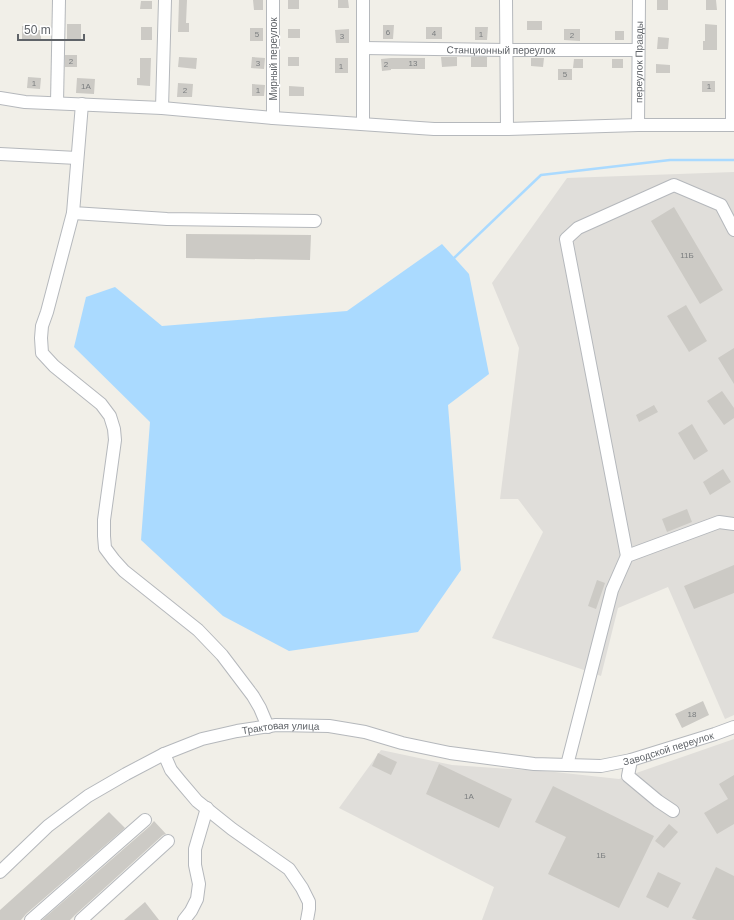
<svg xmlns="http://www.w3.org/2000/svg" width="734" height="920" font-family="Arial,sans-serif">
<style>
.industrial{fill:#e0deda}
.water{fill:#aadaff}
.lines{fill:none;stroke-linecap:round;stroke-linejoin:round}
.stream{stroke:#aadaff;stroke-width:2.5}
.building{fill:#cccac5}
.minor-casing{stroke:#b5b8bc;stroke-width:14}
.minor{stroke:#fff;stroke-width:12}
.labels{text-anchor:middle;stroke-width:3;stroke-linejoin:round;paint-order:stroke}
.number-label{font-size:8px;fill:#7a7d7f}
.street-label{font-size:10px;fill:#5f6368;stroke:#fff}
</style>
<rect width="100%" height="100%" fill="#f1efe8"/>
<!-- industrial -->
<path class="industrial" d="M734,172V715L725,719L668,587L618,608L601,676L492,638L543,532L518,499H500L519,348L492,283L567,178Z
M734,739V920H482L494,887L339,808L381,750L452,765L555,772L619,779Z"/>
<!-- water -->
<path class="water" d="M442,244L469,274L489,374L448,405L461,570L418,632L289,651L223,616L141,540L150,422L74,347L86,297L115,287L162,326L347,311Z"/>
<g class="lines">
<!-- stream -->
<path class="stream" d="M454,258L541,175L670,160H734"/>
</g>
<!-- building -->
<path class="building" d="M179,0H187L186,23H189V32H178Z
M253,0H263V10H254Z
M288,0H299V9H288Z
M338,0H348L349,8H338Z
M657,0H668V10H657Z
M706,0H716L717,10H706Z
M141,1H152V9H140Z
M527,21H542V30H527Z
M67,24H81V40H67Z
M705,24L717,25V50H703V41H705Z
M383,25H394L393,39H383Z
M22,26H33V30H41V40H22Z
M141,27H152V40H141Z
M426,27H442V39H426Z
M475,27H488L487,40H475Z
M250,28H263V41H250Z
M288,29H300V38H288Z
M349,29V43H336L335,30Z
M564,29H580V41L564,40Z
M615,31H624V40H615Z
M658,37L669,38L668,49H657Z
M65,55H77V67H65Z
M179,57L197,58L196,69L178,67Z
M252,57L265,58L264,69L251,68Z
M288,57H299V66H288Z
M441,57H457V66L442,67Z
M471,57H487V67H471Z
M140,58H151L150,86L137,85V78H140Z
M335,58H348V73H335Z
M391,58H425V69H391V70L382,71L381,59Z
M531,58H544L543,67L531,66Z
M574,59H583V68H573Z
M612,59H623V68H612Z
M656,64L670,65V73H656Z
M558,69H572V80H558Z
M28,77L41,78L40,89L27,88Z
M77,78L95,79L94,94L76,93Z
M702,81H715V92H702Z
M178,83L193,84L192,97H177Z
M252,84L265,85L264,96H252Z
M289,86L304,87V96H289Z
M674,207L723,290L700,304L651,221Z
M186,234L311,235L310,260L186,258Z
M686,305L707,341L689,352L667,316Z
M734,348V384L718,358Z
M722,391L734,408V418L724,425L707,401Z
M654,405L658,412L639,422L636,415Z
M692,424L708,451L694,460L678,433Z
M723,469L731,482L710,495L703,482Z
M687,509L692,522L667,532L662,519Z
M734,565V593L694,609L684,586Z
M597,580L605,583L596,609L588,606Z
M703,701L709,715L682,728L675,714Z
M378,753L397,762L391,775L372,766Z
M439,764L512,799L499,828L426,794Z
M734,775V824L717,834L704,813L728,799L719,784Z
M553,786L654,836L619,908L548,874L566,837L535,822Z
M109,812L125,828L26,914L21,920H0V910Z
M154,821L166,834L163,835L75,915L70,920H42L150,826Z
M669,824L678,832L664,848L655,841Z
M716,867L734,876V920H697L692,918Z
M658,872L681,883L668,908L646,897Z
M145,902L159,920H124Z"/>
<g class="lines">
<!-- minor casing -->
<g class="minor-casing">
<g id="minor">
<path d="M273,0V118"/>
<path d="M363,0V124"/>
<path d="M506,0L507,129"/>
<path id="s1" d="M363,48L506,50H638"/>
<path d="M0,98L25,102L162,108L273,118L434,129H507L638,125H734"/>
<path d="M57,103L59,0"/>
<path d="M82,104L73,213L167,219L315,221"/>
<path d="M162,108L165,0"/>
<path id="s2" d="M638,125L639,0"/>
<path d="M732,125V0"/>
<path d="M0,154L77,158"/>
<path d="M73,213L47,312L42,326L41,338L42,353L54,366L101,404L110,416L114,429L115,440L104,520V536L105,548L114,560L124,571L198,630L222,655L253,696L260,708L268,727"/>
<path d="M627,556L566,239L578,228L674,185L721,205L734,230"/>
<path d="M164,754L171,770L180,781L197,801L232,829L289,869L302,888L309,902V909L307,920"/>
<path d="M631,760L628,776L658,801L673,811"/>
<path d="M567,765L612,590L627,556L719,522L734,524"/>
<path id="s3" d="M0,872L48,826L88,796L126,774L164,754L202,739L237,731L276,725L329,726L365,732L402,743L450,753L534,764L601,766L631,760L715,734L734,727"/>
<path d="M31,920L145,820"/>
<path d="M81,920L168,841"/>
<path d="M184,920L191,911L197,899L199,884L195,865V849L207,808"/>
</g>
</g>
<!-- minor -->
<use href="#minor" class="minor"/>
</g>
<g class="labels">
<!-- number labels -->
<g class="number-label">
<text x="388" y="35">6</text>
<text x="434" y="36">4</text>
<text x="257" y="37">5</text>
<text x="481" y="37">1</text>
<text x="572" y="38">2</text>
<text x="342" y="39">3</text>
<text x="71" y="64">2</text>
<text x="258" y="66">3</text>
<text x="413" y="66">13</text>
<text x="386" y="67">2</text>
<text x="341" y="69">1</text>
<text x="565" y="77">5</text>
<text x="34" y="86">1</text>
<text x="86" y="89">1А</text>
<text x="709" y="89">1</text>
<text x="185" y="93">2</text>
<text x="258" y="93">1</text>
<text x="687" y="258">11Б</text>
<text x="692" y="717">18</text>
<text x="469" y="799">1А</text>
<text x="601" y="858">1Б</text>
</g>
<!-- street labels -->
<g class="street-label">
<text dy="4" stroke="none"><textPath href="#s1" startOffset="138">Станционный переулок</textPath></text>
<text transform="translate(273 59) rotate(-90)" y="4">Мирный переулок</text>
<text dy="4" stroke="none"><textPath href="#s2" startOffset="63">переулок Правды</textPath></text>
<text dy="4" stroke="none"><textPath href="#s3" startOffset="324">Трактовая улица</textPath></text>
<text dy="4" stroke="none"><textPath href="#s3" startOffset="718">Заводской переулок</textPath></text>
</g>
</g>
<!-- scale -->
<path d="M18 34v6h66v-6" fill="none" stroke="#5f6368" stroke-width="2"/>
<text x="24" y="34" font-size="12" fill="#5f6368" stroke="#ffffff" stroke-width="3" paint-order="stroke">50 m</text>
</svg>
